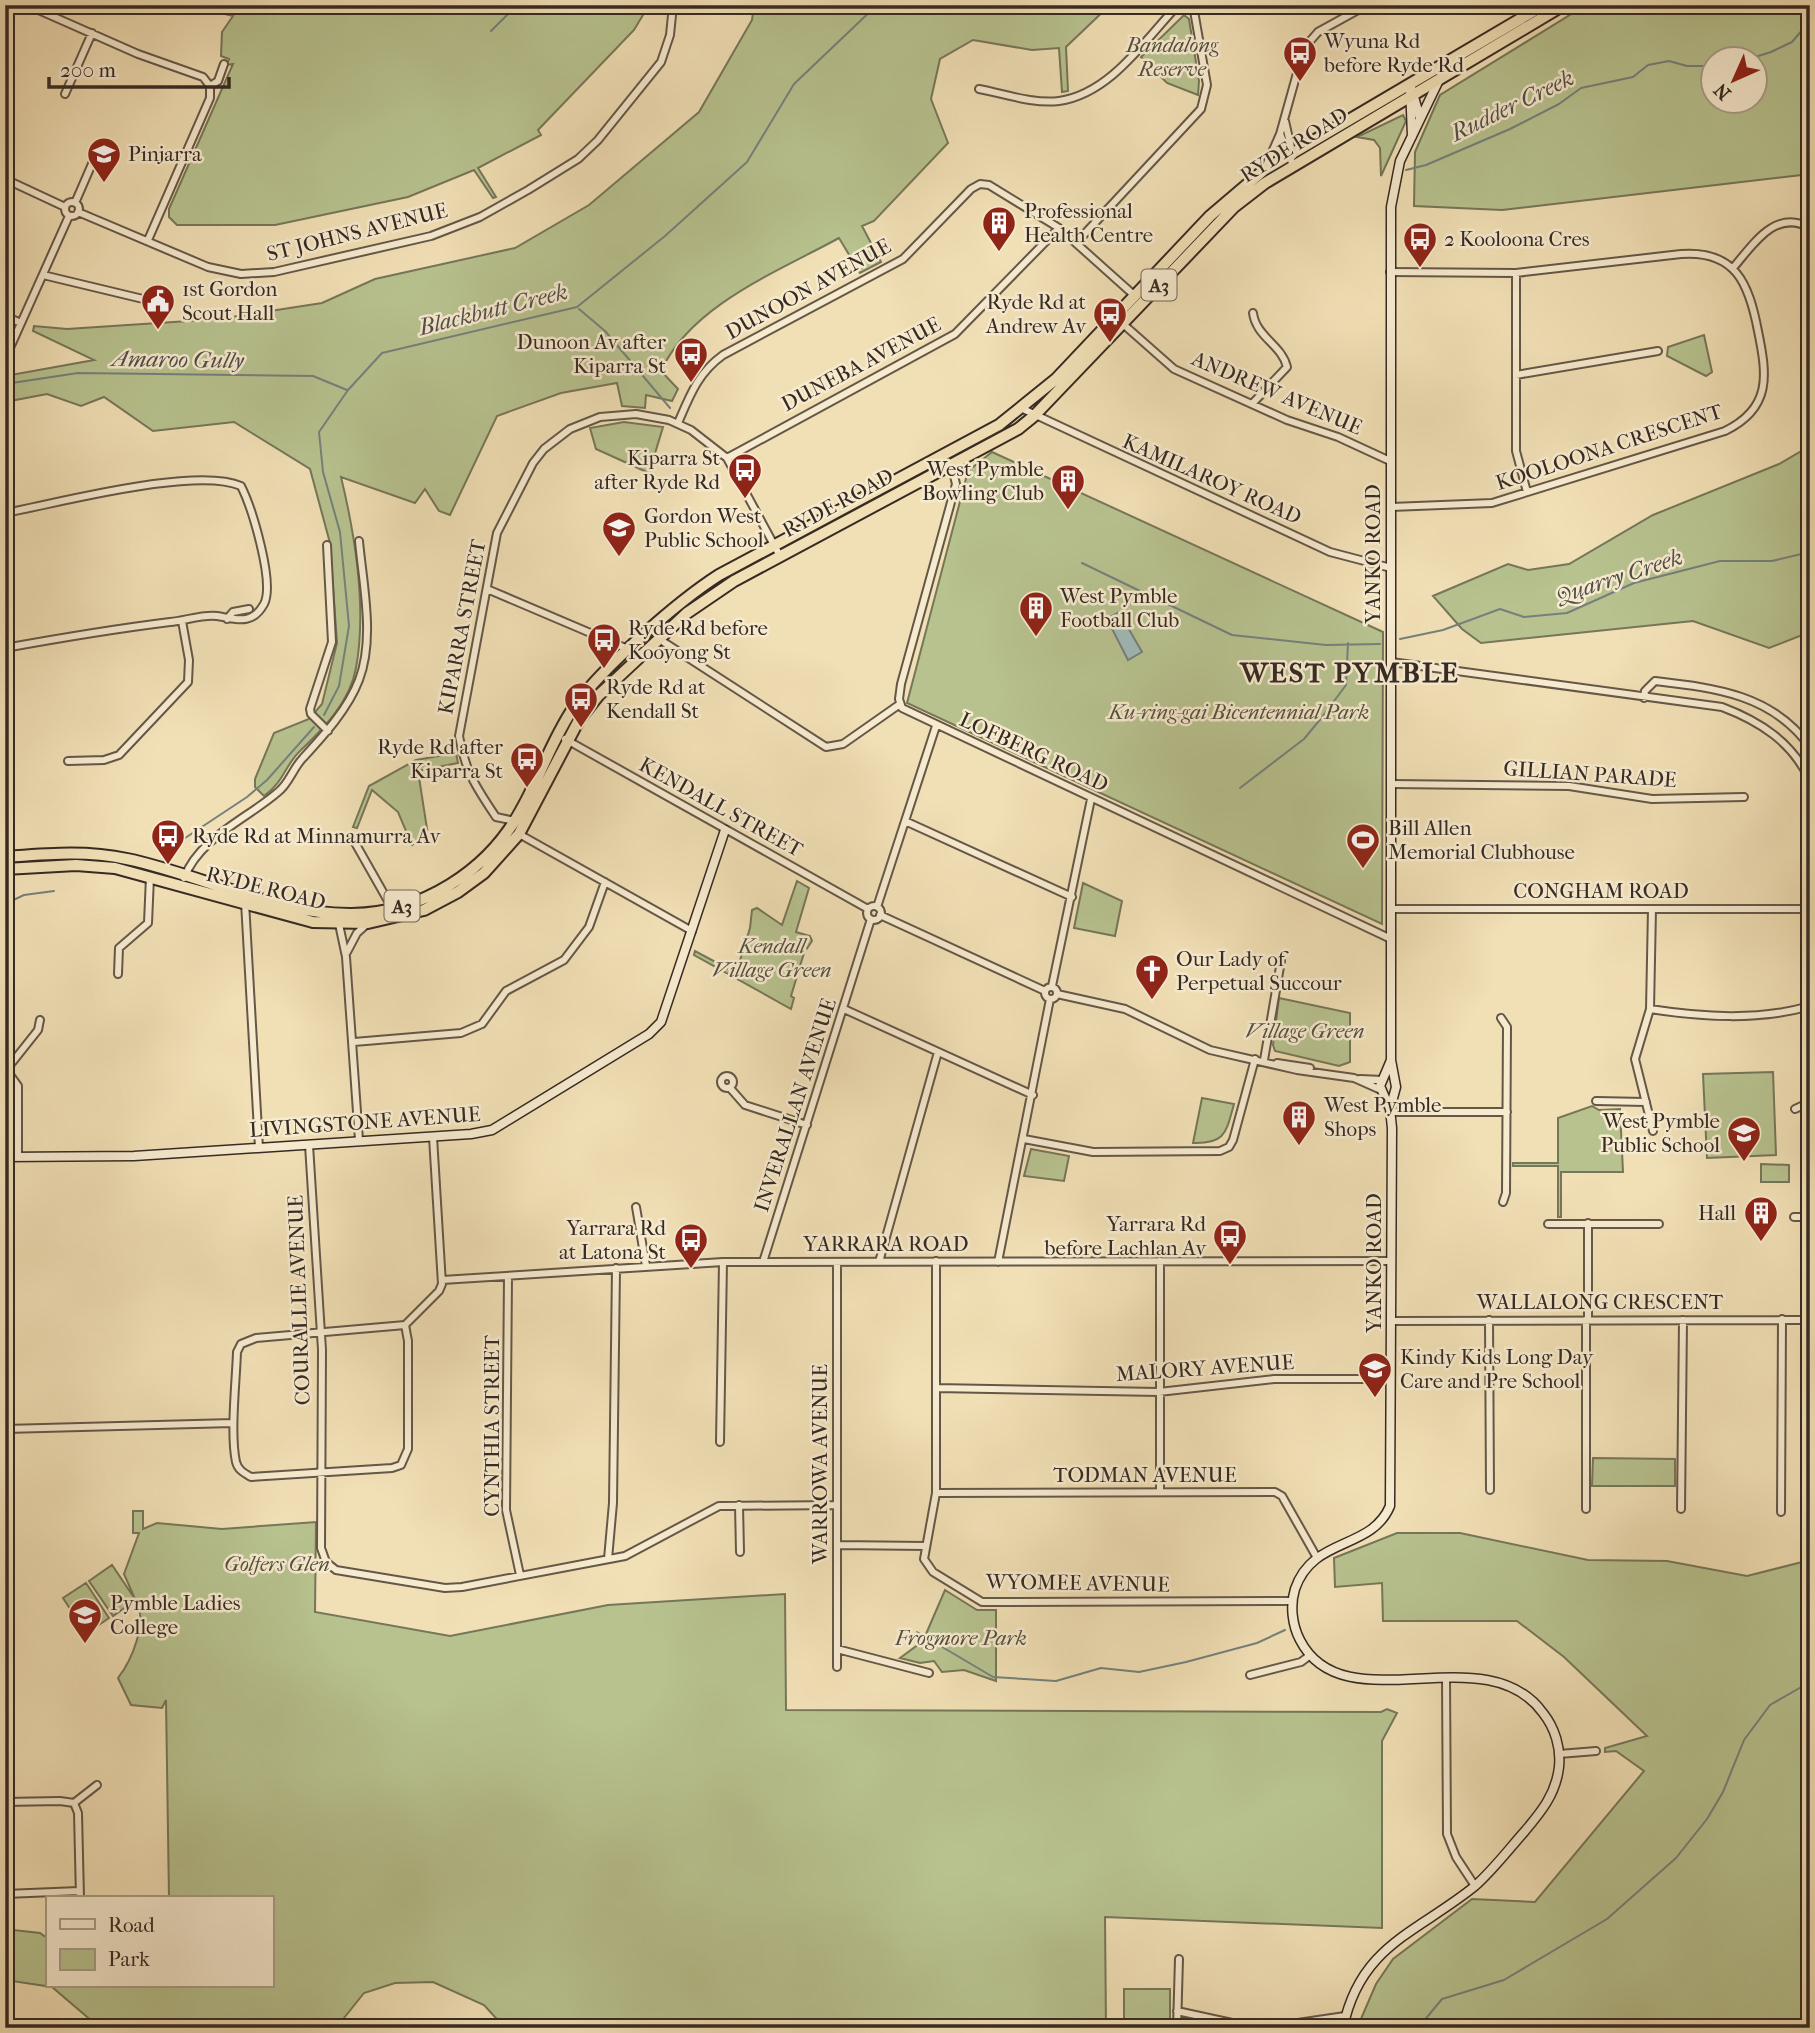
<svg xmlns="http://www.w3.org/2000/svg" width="1815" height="2033" font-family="'IM FELL French Canon',serif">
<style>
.green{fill:#b7c28f;stroke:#767659;stroke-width:2;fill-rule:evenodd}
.water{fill:#9fbab9;stroke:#75807d;stroke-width:2}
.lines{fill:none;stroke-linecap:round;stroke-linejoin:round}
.stream{stroke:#75807d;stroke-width:2}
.street-casing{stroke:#655748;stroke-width:10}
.secondary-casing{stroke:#362a23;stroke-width:11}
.highway-casing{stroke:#362a23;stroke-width:14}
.street{stroke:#f6eacf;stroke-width:6}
.secondary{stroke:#f6eacf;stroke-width:8}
.highway{stroke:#f1dfb5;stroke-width:10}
.labels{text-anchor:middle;stroke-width:5;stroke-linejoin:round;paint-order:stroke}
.shield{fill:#f6eacf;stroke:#706457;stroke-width:2}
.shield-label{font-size:19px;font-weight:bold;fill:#362a23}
.poi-label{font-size:21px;fill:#362a23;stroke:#f6eacf;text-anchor:start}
.park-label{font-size:21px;font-style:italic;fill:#56503e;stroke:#f6eacf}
.street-label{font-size:21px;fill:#362a23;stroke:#f6eacf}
.water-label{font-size:23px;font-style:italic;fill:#504e48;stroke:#f6eacf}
.district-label{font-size:28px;font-weight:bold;letter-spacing:2px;fill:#362a23;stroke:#f6eacf}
</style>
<rect width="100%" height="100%" fill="#f1dfb5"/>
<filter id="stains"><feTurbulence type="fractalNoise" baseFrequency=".00286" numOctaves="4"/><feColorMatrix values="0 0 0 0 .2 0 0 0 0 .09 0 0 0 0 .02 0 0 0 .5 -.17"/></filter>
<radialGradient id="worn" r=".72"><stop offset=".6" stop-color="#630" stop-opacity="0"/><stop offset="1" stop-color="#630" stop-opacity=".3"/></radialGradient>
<!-- green -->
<path class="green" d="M188,5H649L634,30L538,130L541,135L478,168L496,197L493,198L474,170L408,197L275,225H177L169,217V209L233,64L226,65L229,59L221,56L222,32L233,16Z
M754,5H1110L1066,47L1068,91L1062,92L1059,48L1032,50L973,40L940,59L931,99L948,143L874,221L862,226L881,262L860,273L839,238C779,271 691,305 661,371L678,389L672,401L646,395L645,408L622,406L617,383L561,393L497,416L450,515L439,511L425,489L415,503L341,477C355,535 367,608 356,668C350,702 324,728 300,751C285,765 284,782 264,796L255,787V779L274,733L309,719L322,704L337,643L330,543L310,469L234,422L153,431L104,397L81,406L47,394L5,402V376L94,360L33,331L34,326L67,329L219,319L322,303L375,279L515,248L589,205L699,112L752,20Z
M1586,5H1810V174L1502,210L1414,206L1415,152L1440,95ZM1714,60H1756V102H1714Z
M1184,15L1189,19L1199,81L1198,95L1167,83L1141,57Z
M1403,115L1406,121L1381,176L1380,148L1374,140L1357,137Z
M1704,335L1712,372L1706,376L1667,356L1668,347Z
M624,422L663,427L649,473L596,449L590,428Z
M1810,446V632L1769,648L1693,621L1481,643L1462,629L1433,596L1508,564L1528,570L1569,564L1653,515L1779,464Z
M992,452L1383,632L1382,924L907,703L968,471Z
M456,753L458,763L418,771L428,835L412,845L398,812L372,790L357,828L353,827L369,786L416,760Z
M797,881L809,888L796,932L810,936L812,941L804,953L791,996L794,998L791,1009L694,955L695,951L736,973L750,928L752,910L757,908L782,925Z
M1083,883L1122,901L1115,936L1074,928Z
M1279,998L1350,1013V1062L1339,1066L1275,1051L1273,1045Z
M1773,1072L1776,1155L1707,1158L1703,1074Z
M1202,1098L1234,1104C1226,1132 1226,1144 1193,1143Z
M1592,1106L1599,1110L1620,1109L1623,1172H1561V1217H1558V1166H1513V1163H1558V1118Z
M1031,1149L1069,1156L1064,1181L1024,1176Z
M1761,1164L1789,1165V1182H1761Z
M1593,1458L1675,1459V1486H1592Z
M133,1511H143V1529L157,1523L222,1529L316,1522L315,1612L450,1636L608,1605L785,1594L786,1710L1381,1712L1387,1709L1397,1713L1382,1741V1928L1105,1917L1106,2028H505L484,2005L433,1982L395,1983L364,1993L336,2028H100L52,1987L5,1980V1929L40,1933L47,1938V1986H271V1898H169L166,1700L162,1708L131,1705L118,1678C132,1660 148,1622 136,1600L113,1616L89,1581L112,1565L135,1599L124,1574L139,1533H133Z
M1397,1533H1460L1588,1560L1667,1561L1747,1576L1810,1560V2028H1357L1376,1984L1393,1959L1472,1899L1535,1902L1644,1771L1616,1751L1605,1752V1748L1647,1736L1564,1657L1517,1621H1383L1382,1583L1335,1587L1334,1558Z
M86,1583L109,1618L87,1633L79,1622L95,1611L78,1621L63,1598Z
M945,1590L977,1610H996V1681L964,1670L942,1672L934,1661L920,1663L900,1658L923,1641Z
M1124,1989H1170V2024L1124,2025Z"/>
<!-- water -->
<path class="water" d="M1119,612L1142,652L1128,660L1107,619Z"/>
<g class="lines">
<!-- stream -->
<path class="stream" d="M491,31L517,5
M1746,60L1771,52L1792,42L1810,21
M1406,170L1426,165L1510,129L1559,104L1581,88L1633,77L1648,65L1669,61L1687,66H1714
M579,309L605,331L670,408
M5,384L78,373L313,376L347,390
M1082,563L1140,591
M1151,596L1232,635L1326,645L1380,644
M1400,639L1443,630L1500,609L1524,617L1567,613L1634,583L1720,561H1772L1810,552
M324,715L339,686L349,626L340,532L323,472L319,432L348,390L382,353L577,307L665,236L747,162L794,84L877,5
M1240,788L1304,739L1323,716L1346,685L1348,643
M164,852L247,797L267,780L314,727
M5,904L24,895L54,891
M917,1632L993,1677L1056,1681L1101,1668L1139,1672L1186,1662L1257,1643L1285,1630
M1418,2028L1442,1999L1504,1980L1607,1919L1676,1858L1707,1819L1723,1792L1744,1740L1770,1705L1810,1682"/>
<!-- street casing -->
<g class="street-casing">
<path id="street" d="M27,5L138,54L203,77L210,86
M210,86L218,81L224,64
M979,89C1005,94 1033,104 1059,101C1110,94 1145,40 1178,5
M65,94L92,33
M1285,121L1293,156
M1293,165L1280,134L1304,48L1318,32L1367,5
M1265,168L1280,134
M5,179L65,207
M65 209a7 7 0 1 1 14 0a7 7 0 1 1-14 0Z
M75,203L95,157
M78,212L208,267L241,274L274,272L431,236L480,217L528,190L578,159L598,140L661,62L670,35L673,5
M148,240L210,98V86
M1077,242L1201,109L1207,85L1193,5
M1733,268C1753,245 1775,208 1810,228
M1390,272L1516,273L1681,254C1736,250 1749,284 1758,331C1767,375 1772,408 1725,431L1492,503L1391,507
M1516,273V451L1527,492
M43,275L143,299
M5,316L21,323
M1123,324L1174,369L1287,420L1338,437L1390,461
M5,359L69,216
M1516,375L1658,351
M1252,404L1287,367C1282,345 1256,337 1253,313
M1023,409L1330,552L1391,568
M678,423C690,395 698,373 723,355L903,259L971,189L980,184L989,185L1059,228L1135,296
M727,458L955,334L1059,228
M951,463L956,484L901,684L899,699L902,708L1391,939
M5,513C59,503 196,466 241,486C252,508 275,583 264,604C252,626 236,619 217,616C203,614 184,621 170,622C114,629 60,638 5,648
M327,545L332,642L310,709L311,714L328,731
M487,589L628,649
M227,619L233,612L249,609
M659,639L826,747L843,744L900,704
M1391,662L1722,707C1759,721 1793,742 1810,781
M1644,698L1645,691L1655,681C1715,688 1772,694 1810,747
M565,739L868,909
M68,761L104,760L119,755L188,682L189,660L182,621
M1391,784L1569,786L1652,799L1744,797
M515,821L496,817C476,787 465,771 459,736L497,533L533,463L544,449L570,429L600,417L636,414L669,420L691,430L727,458L780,556
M905,821L1072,897
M519,834L692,931
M354,841L392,908
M184,878C200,837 247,819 278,792C289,784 293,768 303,758C324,735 348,709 359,680C375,638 363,585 359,541
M245,902L259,1148
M867 913a7 7 0 1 1 14 0a7 7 0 1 1-14 0Z
M877,907L936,726
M1391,909H1810
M1652,909L1650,1009L1635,1059L1653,1131
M880,915L1045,991
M339,924L346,957L359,1140
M347,952L357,933L367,924
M118,974L119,948L148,923L150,877
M1052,986L1091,799
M1045 993a6 6 0 1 1 12 0a6 6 0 1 1-12 0Z
M1057,994L1125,1009L1210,1050L1297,1070L1354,1078L1381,1090
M844,1009L1033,1095
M1650,1009C1702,1017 1759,1021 1810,1006
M1501,1018L1507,1027L1506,1193L1503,1202
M354,1042L461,1033L482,1024L506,991L564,960L589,927L605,882
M1264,1060L1281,961
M1277,1063L1310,1068
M5,1068L18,1086V1157
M7,1069L38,1030L40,1020
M721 1082a6 6 0 1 1 12 0a6 6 0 1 1-12 0Z
M1360,1079L1383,1080
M730,1088L745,1105L807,1125
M1596,1101L1646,1102
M1795,1109L1810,1102
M1390,1112H1507
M1024,1139L1093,1152L1220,1151L1229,1147L1233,1140L1255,1059
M309,1145L322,1350L321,1548L326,1562L336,1570L445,1588L462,1587L625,1556L719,1506L837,1505
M636,1207L646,1266
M1794,1217H1810
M1588,1223V1320
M1548,1224H1659
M936,1261V1493L924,1559L933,1572L982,1602L1293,1601
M763,1262L871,919
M879,1262L938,1052
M998,1262L1050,999
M508,1276L506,1510L520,1575
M442,1280L723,1262L1391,1261
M1489,1320L1490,1490
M1586,1320V1509
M1391,1321L1810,1320
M405,1325L408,1341V1449L401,1465L392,1468L251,1477C244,1473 238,1470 236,1462C230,1434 236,1382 237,1352L241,1344L256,1338Z
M405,1325L439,1291L442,1284L433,1137
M936,1388L1159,1392L1274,1379H1391
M5,1429L233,1423
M720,1442L723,1262
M1160,1492V1261
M936,1493L1275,1492L1282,1496L1316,1556
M739,1505L740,1552
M1681,1509L1683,1320
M1781,1512L1782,1319
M837,1545L926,1546
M608,1559L613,1503L616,1268
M837,1649L929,1673
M837,1667V1262
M1250,1675L1301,1662L1309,1656
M1446,1678L1447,1834L1456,1857L1475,1886
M1559,1754L1596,1751
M5,1802L60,1801L74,1803
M74,1803L78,1813L80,1898
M74,1803L97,1785
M5,1894L79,1891
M1177,2011L1255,2028
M406,2028L425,2024L441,2028
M1177,2028L1179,1959
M1263,2028L1345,2016"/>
</g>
<!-- secondary casing -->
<g class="secondary-casing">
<path id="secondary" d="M1410,85L1412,136
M1412,90L1420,118
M1390,1109L1396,1087L1391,1060V207L1400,161L1439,80
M5,1157L134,1156L471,1134L492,1130L649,1034L661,1022L725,830
M1343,2028C1360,1945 1417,1933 1475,1886C1493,1870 1509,1849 1525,1831C1541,1812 1556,1794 1559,1767C1561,1748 1555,1728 1543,1713C1485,1633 1344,1726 1300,1640C1292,1625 1290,1605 1295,1589C1313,1536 1371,1551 1390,1506L1392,1128L1390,1109L1380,1086L1391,1060"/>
</g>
<!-- highway casing -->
<g class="highway-casing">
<path id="highway" d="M5,857C46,854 86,850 127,859C200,874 277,915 352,914C422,913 488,871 521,810C540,777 552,739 574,707C603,667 677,602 719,575L999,425L1056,379L1210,216L1264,170L1544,5
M5,869L76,865L115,868L313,922L368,923L424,910L458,892L484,873L519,834L579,720L599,695L687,613L734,581L1018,429L1034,416L1234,207L1265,183L1564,5"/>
</g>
<!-- street -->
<use href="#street" class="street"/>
<!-- secondary -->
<use href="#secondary" class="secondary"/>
<!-- highway -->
<use href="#highway" class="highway"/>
</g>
<!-- icons -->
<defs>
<g id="bus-pin" transform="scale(1.75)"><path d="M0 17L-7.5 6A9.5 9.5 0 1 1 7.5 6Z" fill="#8f2418" stroke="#f6eacf"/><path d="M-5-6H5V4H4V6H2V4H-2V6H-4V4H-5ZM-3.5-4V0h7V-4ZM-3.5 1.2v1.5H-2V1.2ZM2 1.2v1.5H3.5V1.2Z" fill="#fff"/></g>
<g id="school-pin" transform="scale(1.75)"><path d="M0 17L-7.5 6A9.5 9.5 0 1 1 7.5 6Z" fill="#8f2418" stroke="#f6eacf"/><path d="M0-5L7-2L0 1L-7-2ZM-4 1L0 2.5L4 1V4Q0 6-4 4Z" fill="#fff"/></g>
<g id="building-pin" transform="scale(1.75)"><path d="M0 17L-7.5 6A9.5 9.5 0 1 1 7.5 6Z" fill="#8f2418" stroke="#f6eacf"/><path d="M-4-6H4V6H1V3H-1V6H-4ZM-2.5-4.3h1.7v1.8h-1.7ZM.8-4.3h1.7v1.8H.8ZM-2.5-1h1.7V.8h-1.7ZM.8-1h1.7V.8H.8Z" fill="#fff"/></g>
<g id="civic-pin" transform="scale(1.75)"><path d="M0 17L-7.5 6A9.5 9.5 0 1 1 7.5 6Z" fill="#8f2418" stroke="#f6eacf"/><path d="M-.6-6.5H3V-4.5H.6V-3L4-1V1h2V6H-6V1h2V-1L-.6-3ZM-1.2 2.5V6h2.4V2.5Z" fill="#fff"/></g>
<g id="stadium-pin" transform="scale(1.75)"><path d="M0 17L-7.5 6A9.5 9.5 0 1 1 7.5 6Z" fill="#8f2418" stroke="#f6eacf"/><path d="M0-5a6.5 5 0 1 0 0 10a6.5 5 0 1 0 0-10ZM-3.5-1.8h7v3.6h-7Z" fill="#fff"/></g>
<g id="church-pin" transform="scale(1.75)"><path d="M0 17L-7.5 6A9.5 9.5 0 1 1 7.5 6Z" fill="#8f2418" stroke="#f6eacf"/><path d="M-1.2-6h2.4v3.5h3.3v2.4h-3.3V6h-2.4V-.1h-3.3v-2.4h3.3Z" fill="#fff"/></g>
</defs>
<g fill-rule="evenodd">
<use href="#bus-pin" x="1300" y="53"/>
<use href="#school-pin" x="104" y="154"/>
<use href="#building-pin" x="999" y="223"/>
<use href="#bus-pin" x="1420" y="239"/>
<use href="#civic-pin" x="158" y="301"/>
<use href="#bus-pin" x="1110" y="314"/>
<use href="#bus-pin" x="691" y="354"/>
<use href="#bus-pin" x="745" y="470"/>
<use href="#building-pin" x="1068" y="481"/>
<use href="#school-pin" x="619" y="528"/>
<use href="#building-pin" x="1036" y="608"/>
<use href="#bus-pin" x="604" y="640"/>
<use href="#bus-pin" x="581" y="699"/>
<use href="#bus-pin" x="527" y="759"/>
<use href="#bus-pin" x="168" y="836"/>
<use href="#stadium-pin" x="1363" y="840"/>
<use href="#church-pin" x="1152" y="971"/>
<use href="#building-pin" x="1299" y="1117"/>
<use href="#school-pin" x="1744" y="1133"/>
<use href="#building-pin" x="1761" y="1213"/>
<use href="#bus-pin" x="1230" y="1236"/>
<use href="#bus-pin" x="691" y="1240"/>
<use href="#school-pin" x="1375" y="1369"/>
<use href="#school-pin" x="85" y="1615"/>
</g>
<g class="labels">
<!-- shield labels -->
<g class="shield">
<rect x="1141.5" y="269.5" width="35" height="31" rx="5"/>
<rect x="384.5" y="890.5" width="35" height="31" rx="5"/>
</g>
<g class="shield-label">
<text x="1159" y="292">A3</text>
<text x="402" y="913">A3</text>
</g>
<!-- poi labels -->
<g class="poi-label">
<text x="1324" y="48">Wyuna Rd<tspan x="1324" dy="24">before Ryde Rd</tspan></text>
<text x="128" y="161">Pinjarra</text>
<text x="1024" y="218">Professional<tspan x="1024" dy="24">Health Centre</tspan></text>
<text x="1444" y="246">2 Kooloona Cres</text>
<text x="182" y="296">1st Gordon<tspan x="182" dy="24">Scout Hall</tspan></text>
<text x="1086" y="309" text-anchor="end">Ryde Rd at<tspan x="1086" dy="24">Andrew Av</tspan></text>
<text x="666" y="349" text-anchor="end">Dunoon Av after<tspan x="666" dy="24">Kiparra St</tspan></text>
<text x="720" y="465" text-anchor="end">Kiparra St<tspan x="720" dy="24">after Ryde Rd</tspan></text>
<text x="1044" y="476" text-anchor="end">West Pymble<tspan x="1044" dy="24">Bowling Club</tspan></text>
<text x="644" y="523">Gordon West<tspan x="644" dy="24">Public School</tspan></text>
<text x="1060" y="603">West Pymble<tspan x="1060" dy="24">Football Club</tspan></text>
<text x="628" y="635">Ryde Rd before<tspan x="628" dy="24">Kooyong St</tspan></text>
<text x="606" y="694">Ryde Rd at<tspan x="606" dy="24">Kendall St</tspan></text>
<text x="503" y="754" text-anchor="end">Ryde Rd after<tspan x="503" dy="24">Kiparra St</tspan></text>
<text x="1388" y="835">Bill Allen<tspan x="1388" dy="24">Memorial Clubhouse</tspan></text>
<text x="192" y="843">Ryde Rd at Minnamurra Av</text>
<text x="1176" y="966">Our Lady of<tspan x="1176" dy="24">Perpetual Succour</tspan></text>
<text x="1324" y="1112">West Pymble<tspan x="1324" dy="24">Shops</tspan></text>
<text x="1720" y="1128" text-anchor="end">West Pymble<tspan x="1720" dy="24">Public School</tspan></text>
<text x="1736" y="1220" text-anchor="end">Hall</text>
<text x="1206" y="1231" text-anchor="end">Yarrara Rd<tspan x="1206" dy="24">before Lachlan Av</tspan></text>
<text x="666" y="1235" text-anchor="end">Yarrara Rd<tspan x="666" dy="24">at Latona St</tspan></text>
<text x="1400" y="1364">Kindy Kids Long Day<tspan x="1400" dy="24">Care and Pre School</tspan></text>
<text x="110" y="1610">Pymble Ladies<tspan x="110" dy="24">College</tspan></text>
</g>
<!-- park labels -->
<g class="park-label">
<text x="1172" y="52">Bandalong<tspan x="1172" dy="24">Reserve</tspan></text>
<text x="1239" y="719">Ku-ring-gai Bicentennial Park</text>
<text x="772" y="953">Kendall<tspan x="772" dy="24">Village Green</tspan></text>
<text x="1305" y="1038">Village Green</text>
<text x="277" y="1571">Golfers Glen</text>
<text x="961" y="1645">Frogmore Park</text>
</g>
<!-- street labels -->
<g class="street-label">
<text transform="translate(1294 145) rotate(-32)" y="7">RYDE ROAD</text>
<text transform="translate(357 232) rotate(-14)" y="7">ST JOHNS AVENUE</text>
<text transform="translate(808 289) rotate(-29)" y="7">DUNOON AVENUE</text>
<text transform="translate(861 364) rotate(-28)" y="7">DUNEBA AVENUE</text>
<text transform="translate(1277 393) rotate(23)" y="7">ANDREW AVENUE</text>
<text transform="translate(1609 447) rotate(-18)" y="7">KOOLOONA CRESCENT</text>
<text transform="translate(1212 479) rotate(24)" y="7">KAMILAROY ROAD</text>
<text transform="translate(838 503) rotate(-28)" y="7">RYDE ROAD</text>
<text transform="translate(1373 554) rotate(-90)" y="7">YANKO ROAD</text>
<text transform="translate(462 627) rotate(-79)" y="7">KIPARRA STREET</text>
<text transform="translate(1034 752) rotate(25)" y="7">LOFBERG ROAD</text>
<text transform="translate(1590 774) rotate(4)" y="7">GILLIAN PARADE</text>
<text transform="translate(721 807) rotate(29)" y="7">KENDALL STREET</text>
<text transform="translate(266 888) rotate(14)" y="7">RYDE ROAD</text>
<text x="1601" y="898">CONGHAM ROAD</text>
<text transform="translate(795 1105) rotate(-72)" y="7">INVERALLAN AVENUE</text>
<text transform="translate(365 1122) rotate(-4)" y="7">LIVINGSTONE AVENUE</text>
<text x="886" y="1251">YARRARA ROAD</text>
<text transform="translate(1374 1263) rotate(-90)" y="7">YANKO ROAD</text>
<text transform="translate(299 1300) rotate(-92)" y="7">COURALLIE AVENUE</text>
<text x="1600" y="1309">WALLALONG CRESCENT</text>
<text transform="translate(1205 1368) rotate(-4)" y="7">MALORY AVENUE</text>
<text transform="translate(492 1426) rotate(-90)" y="7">CYNTHIA STREET</text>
<text transform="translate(820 1464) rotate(-90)" y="7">WARROWA AVENUE</text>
<text x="1145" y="1482">TODMAN AVENUE</text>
<text transform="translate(1078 1583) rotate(1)" y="7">WYOMEE AVENUE</text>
</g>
<!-- water labels -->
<g class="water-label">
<text transform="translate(1512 105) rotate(-26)" y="8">Rudder Creek</text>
<text transform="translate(493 309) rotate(-14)" y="8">Blackbutt Creek</text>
<text transform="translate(178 359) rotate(1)" y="8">Amaroo Gully</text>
<text transform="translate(1619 576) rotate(-18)" y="8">Quarry Creek</text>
</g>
<!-- district labels -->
<g class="district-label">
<text x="1350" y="682">WEST PYMBLE</text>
</g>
</g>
<!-- margin -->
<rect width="1815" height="2033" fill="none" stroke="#f1dfb5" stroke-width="28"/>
<rect x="7" y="7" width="1801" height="2019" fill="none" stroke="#362a23" stroke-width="3.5"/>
<rect x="14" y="14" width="1787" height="2005" fill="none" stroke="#362a23" stroke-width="2"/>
<!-- legend -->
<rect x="46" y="1896" width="228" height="91" fill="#f6eacf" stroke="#a99d8a" stroke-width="2"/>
<rect x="60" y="1919" width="35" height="10" fill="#f6eacf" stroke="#a99d8a" stroke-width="2"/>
<text x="108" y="1932" font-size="21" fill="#362a23">Road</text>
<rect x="60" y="1949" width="35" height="21" fill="#b7c28f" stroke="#a99d8a" stroke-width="2"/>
<text x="108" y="1966" font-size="21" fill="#362a23">Park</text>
<!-- north arrow -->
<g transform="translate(1734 80) rotate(225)"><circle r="33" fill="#f6eacf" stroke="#a99d8a" stroke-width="2"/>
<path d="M0-5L12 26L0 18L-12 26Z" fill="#8f2418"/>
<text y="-10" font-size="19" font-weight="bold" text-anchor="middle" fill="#362a23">N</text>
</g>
<!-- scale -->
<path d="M49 77v10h180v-10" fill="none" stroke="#362a23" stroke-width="3.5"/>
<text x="60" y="77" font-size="21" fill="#362a23" stroke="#f6eacf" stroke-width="5" paint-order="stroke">200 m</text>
<rect width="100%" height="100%" filter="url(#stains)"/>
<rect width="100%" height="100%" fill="url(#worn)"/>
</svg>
